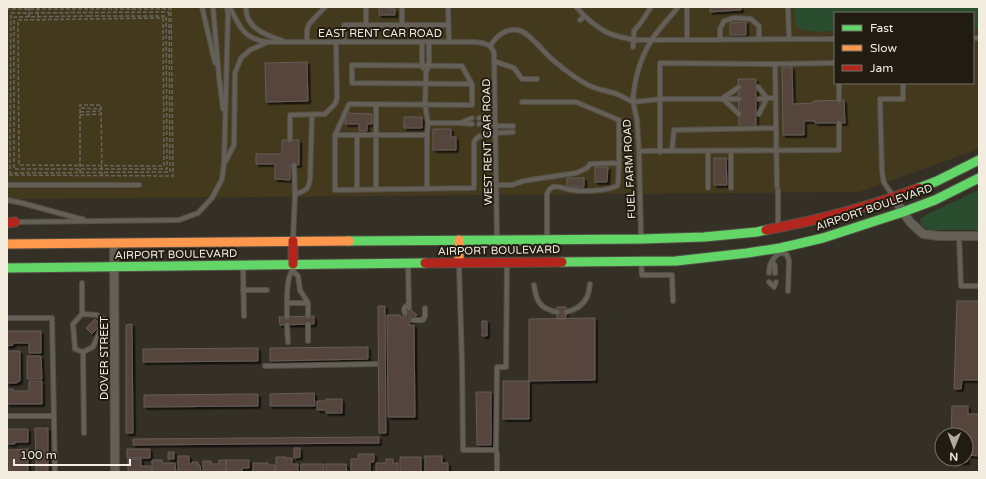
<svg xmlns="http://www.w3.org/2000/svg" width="986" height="479" font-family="'Varela Round',sans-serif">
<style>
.built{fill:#43391d;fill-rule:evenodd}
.green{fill:#2a4c2f}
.building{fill:#57453e;stroke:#655d58;filter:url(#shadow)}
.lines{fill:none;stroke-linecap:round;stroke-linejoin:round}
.lane-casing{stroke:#534f45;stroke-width:6}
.street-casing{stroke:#534f45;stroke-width:10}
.fast-casing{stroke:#534f45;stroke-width:11}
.slow-casing{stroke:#534f45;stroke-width:11}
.jam-casing{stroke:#534f45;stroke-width:11}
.path{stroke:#68655d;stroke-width:1.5;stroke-dasharray:4 2;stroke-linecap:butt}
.lane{stroke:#646058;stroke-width:4}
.street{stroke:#646058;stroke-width:8}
.fast{stroke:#63d668;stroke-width:9}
.slow{stroke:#ff974d;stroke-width:9}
.jam{stroke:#b3261e;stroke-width:9}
.labels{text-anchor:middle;stroke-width:4;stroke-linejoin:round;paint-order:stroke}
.street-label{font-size:11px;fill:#f2eddf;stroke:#201c12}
</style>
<defs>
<filter id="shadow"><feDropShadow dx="2.5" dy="2.5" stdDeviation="0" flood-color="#0009"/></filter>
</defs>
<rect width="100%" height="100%" fill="#353025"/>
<!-- built -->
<path class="built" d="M7,7H979V147L973,151L948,160L859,192L7,199ZM835,13H973V83H835Z"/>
<!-- green -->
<path class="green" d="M794,7H979V29H973V13H835V31C826,31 803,34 797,26C794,21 795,13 794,7Z
M979,190V230H931L923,227L921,224L920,219L932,212Z"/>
<!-- building -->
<path class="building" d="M379,7H390V9H395V15H379Z
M710,7H741V10L710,12Z
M746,22V35H730V23Z
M307,62L308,101L266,102L265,63Z
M782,67H792L793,104L813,103V101L844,100L845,123H815V121H804V135H783Z
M738,79H756V128H739Z
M346,113L372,114V124H367V131H359V124H345Z
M404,117H422V128H404Z
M433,129H451V137H456V150H433Z
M282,140H299V165H290V180L275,179V164H256V154H282Z
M714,158H726L727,185H714Z
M595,167H608L607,182H595Z
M567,178H584V187H567Z
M957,301H979V380H962L961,389H954Z
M378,306H385L386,433H379Z
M557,307H566V319H557Z
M410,309L417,315L408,325H414L415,417H388L387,315H400L401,318Z
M314,316V324L280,325L279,317Z
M595,318V380L529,381V319Z
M95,319L101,325L92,334L86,328Z
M482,321H487V336H482Z
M132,324L133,433H126V325Z
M7,331H41V353H29V343H13V345L7,346Z
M368,347V359L270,361V348Z
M258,348V361L143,362V349Z
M7,351H20V381L17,382V383H7Z
M27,356H41L42,379H27Z
M29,381H42V404H7V389H13V391H29Z
M503,381H529V419H503Z
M476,392H491V445H477Z
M314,393L315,406H270V394Z
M258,394V406L144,407V395Z
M326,399H342V413H326V410H317V401H326Z
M952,406H968V414H979V456L966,455L967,462H951V459H966V435H951Z
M35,428H48V464H36Z
M7,429H28V442H14L15,444H7Z
M379,437V443L133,445V439Z
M294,448H300V457L294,458Z
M28,449V472H7V450Z
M127,449H150V458H127Z
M168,452H174V459H168Z
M358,454H374V462H370V472H351V459H358Z
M178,456H189V464H192V462H198V465H200L201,472H178Z
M425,456H442V463H448V472H425Z
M276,457H286V458H292V464H298V472H276Z
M400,457H421V472H400Z
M128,459H141V466H151V472H128Z
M386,459H393V463H398V472H376V463H386Z
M152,460H162V463H175L176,472H152Z
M219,460H226V472H203V461H211V464H219Z
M226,460H249V468H242V472H226Z
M253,463H268V465H275V472H253Z
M301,464H324V472H301Z
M326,464H346L347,472H326Z
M36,466H48V472H36Z"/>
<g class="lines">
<!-- lane casing -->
<g class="lane-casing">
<path id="lane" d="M202,7L215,63
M213,7L219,77L223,109
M230,7C239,27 245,40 268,42H474L483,43L490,46
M246,7C245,28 266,35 283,41
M402,7V26
M448,7L449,42
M576,7C584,16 595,26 606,32C614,36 624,38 634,40L835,39
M678,7C670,18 658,29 651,41C640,59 634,81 633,102L661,99H739
M687,7V40
M788,7L789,39
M580,20L585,16
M366,25V7
M973,38H979
M720,40V29L724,21L734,18L751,19L759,26V40
M307,42V30L309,24L325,7
M344,42V25H449
M422,42V66L423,68
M490,46C497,36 505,28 518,30C528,31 545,54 554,61C566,71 576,79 590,86C599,90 610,91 619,95C624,97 628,100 633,102L637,120L639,151L641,237
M490,46L494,52L497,238
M633,47L634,31L642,21L651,7
M494,61L514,68L522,79H537
M775,64L777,186
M839,83V100
M758,87L767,98
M723,98L739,87
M723,99L739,114
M759,99L767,98
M522,102H576L619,120V163L618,183L617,186C606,191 584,192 572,190C565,190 560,185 553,187C550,188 548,191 547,194V237
M759,114L767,98H776
M479,118H495
M428,123L425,105L426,72L429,66V42
M460,123L472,118
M472,124L460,123H428L427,135H335V190L474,188V142C478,133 487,135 496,135
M479,124H495
M495,126H513
M495,133L513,132
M335,135L349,104L472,105V84L462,66L352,65V83L472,84
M290,140V115L325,114L335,104L337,98L336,42
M639,151L839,150V123
M672,151L674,130L776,128
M708,151V188
M731,151V188
M660,152V63L775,64L835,63
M225,162L234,145L235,73L241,58L250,50L268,42
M294,165L295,194
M7,185H139
M496,185H512L523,181L576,173L587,168L590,164L619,163
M427,189V135
M357,190V135
M376,190V104
M894,197L884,183L882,172L880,99H903V83
M7,200L22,203L77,218L83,219
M16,222L179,220L198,213L212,198L222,179L224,164L228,15L227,7
M778,226V190
M959,236L961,286H979
M293,240L295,194C304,191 308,191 310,180L312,115
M781,252L787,255L789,261L788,291
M772,261L775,266V273
M641,263L642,275H672L673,301
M408,264L409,308
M459,265L462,363L463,450H496L497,367H506L507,262
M243,266L244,316
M293,271L298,276L300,290L308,303V316
M769,273C769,264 773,257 781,252
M769,282L774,287
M82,283V314L97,315L106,320L114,321
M534,285C536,301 540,309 557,312
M774,287L776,282
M243,290H267
M287,303H308
M566,312C575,310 583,306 587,297C589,294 589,288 590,284
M405,313L404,310L405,307L409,304
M82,314L73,324L75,349L83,352L84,433
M287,317C287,304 286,290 289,278C290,273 293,272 293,266
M7,318H52L55,472
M413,320H423L425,316V308
M308,324V341
M287,325L288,342
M83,352L93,347L104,321L106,320
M265,366L376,364
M7,416H53
M496,450L497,454V472"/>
</g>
<!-- street casing -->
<g class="street-casing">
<path id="street" d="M894,198L903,212L910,222L923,234L939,236H979
M114,243L115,472"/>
</g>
<!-- fast casing -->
<g class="fast-casing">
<path id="fast" d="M919,188L937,181L979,160
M349,241L641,239L704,237L757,232L766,230
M562,262L676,261L747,253L780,248L823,238L903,212L935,200L979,178
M7,268L425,263"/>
</g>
<!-- slow casing -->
<g class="slow-casing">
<path id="slow" d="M459,240V262
M7,244L349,241"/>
</g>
<!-- jam casing -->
<g class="jam-casing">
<path id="jam" d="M7,223L15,222
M766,230C818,220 870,207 919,188
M293,241V264
M425,263L562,262"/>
</g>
<!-- path -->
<path class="path" d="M29,7V17
M38,7V20
M169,12L170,172L10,173L11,13Z
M7,16V9H171L173,176L7,175
M89,16H166L167,169H14V17Z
M163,18L164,166L19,165L18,20Z
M81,108L101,109
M80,112L100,111
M80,115L100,114
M80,173V105H101L102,176"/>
<!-- lane -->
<use href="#lane" class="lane"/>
<!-- street -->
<use href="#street" class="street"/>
<!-- fast -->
<use href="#fast" class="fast"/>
<!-- slow -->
<use href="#slow" class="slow"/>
<!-- jam -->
<use href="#jam" class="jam"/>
</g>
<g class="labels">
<!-- street labels -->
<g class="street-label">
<text x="380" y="37">EAST RENT CAR ROAD</text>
<text transform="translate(487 142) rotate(-91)" y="4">WEST RENT CAR ROAD</text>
<text transform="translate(629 169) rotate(-93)" y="4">FUEL FARM ROAD</text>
<text transform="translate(874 207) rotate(-19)" y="4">AIRPORT BOULEVARD</text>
<text transform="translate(499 250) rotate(-1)" y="4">AIRPORT BOULEVARD</text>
<text transform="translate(176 254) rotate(-1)" y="4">AIRPORT BOULEVARD</text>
<text transform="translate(104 358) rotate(-90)" y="4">DOVER STREET</text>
</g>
</g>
<!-- border -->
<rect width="986" height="479" fill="none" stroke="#f2eddf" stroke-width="16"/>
<!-- legend -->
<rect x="834" y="12" width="140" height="72" fill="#201c12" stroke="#747064"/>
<rect x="842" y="25" width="20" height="6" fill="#63d668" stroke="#747064"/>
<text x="870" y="32" font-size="12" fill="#f2eddf">Fast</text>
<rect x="842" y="45" width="20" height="6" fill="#ff974d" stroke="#747064"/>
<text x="870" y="52" font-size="12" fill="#f2eddf">Slow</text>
<rect x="842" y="65" width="20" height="6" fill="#b3261e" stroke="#747064"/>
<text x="870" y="72" font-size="12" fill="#f2eddf">Jam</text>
<!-- north arrow -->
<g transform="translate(954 447) rotate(181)"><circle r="19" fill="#201c12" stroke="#747064"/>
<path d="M0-3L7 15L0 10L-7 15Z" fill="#b0ab9e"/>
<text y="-6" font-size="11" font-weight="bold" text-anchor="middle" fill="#f2eddf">N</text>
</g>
<!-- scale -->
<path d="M14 459v6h116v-6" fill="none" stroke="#f2eddf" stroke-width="2"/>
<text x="20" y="459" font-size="12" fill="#f2eddf" stroke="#201c12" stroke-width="3" paint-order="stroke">100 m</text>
</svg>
